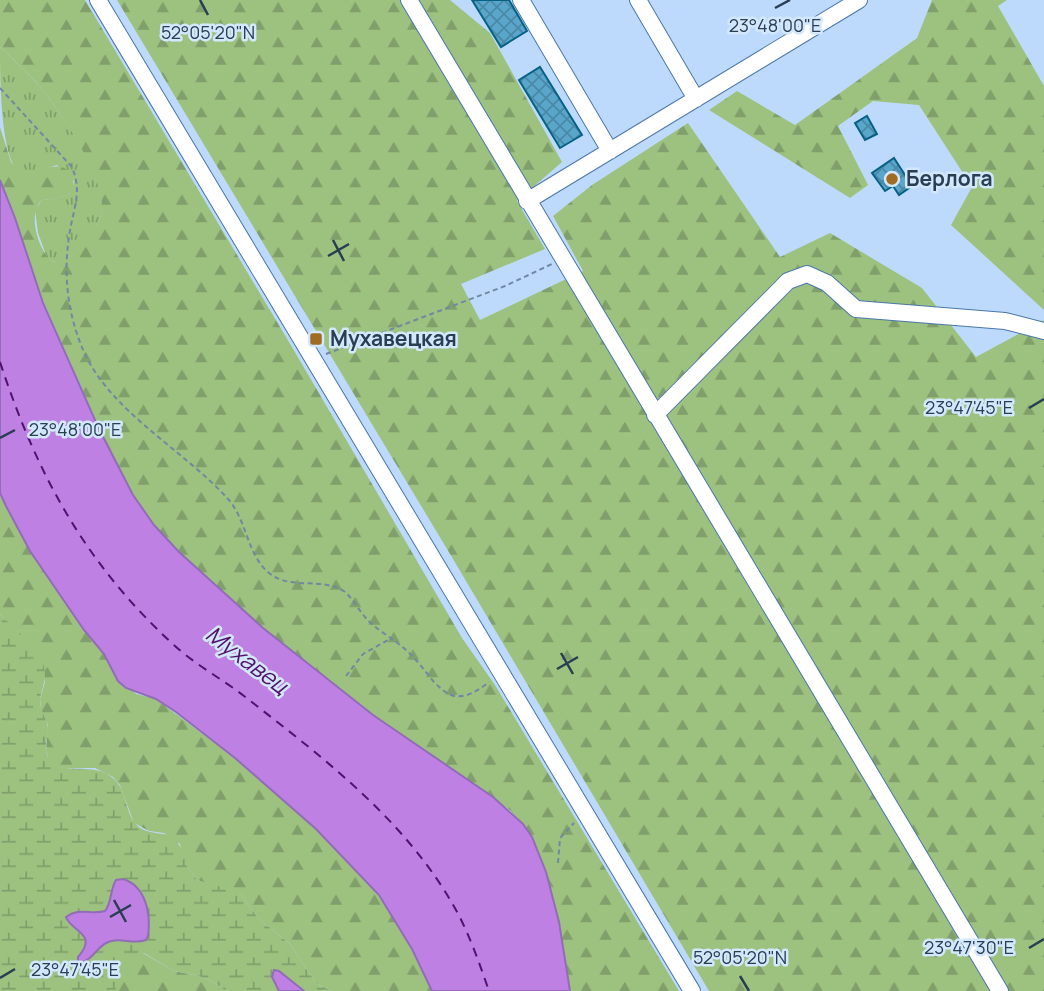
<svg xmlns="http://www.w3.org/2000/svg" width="1044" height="991" font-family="Manrope,sans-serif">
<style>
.grass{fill:url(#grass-tufts)}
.forest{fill:url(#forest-firs)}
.wetland{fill:url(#wetland-marsh)}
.water{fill:#bf80e4;stroke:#926cb8;stroke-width:2}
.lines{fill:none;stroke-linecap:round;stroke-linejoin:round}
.ferry{stroke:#50126c;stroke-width:2;stroke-dasharray:9 7;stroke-linecap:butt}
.building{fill:url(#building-cross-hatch);stroke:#056284;stroke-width:2}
.minor-casing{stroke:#4977a9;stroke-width:18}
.path{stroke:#7088a4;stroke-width:2;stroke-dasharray:5 3.5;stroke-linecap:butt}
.minor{stroke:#fff;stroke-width:16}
.ticks{fill:none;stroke:#293d53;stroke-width:2.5}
.poi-dot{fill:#9f6c22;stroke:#d3e7fd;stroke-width:2.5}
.labels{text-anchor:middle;stroke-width:5;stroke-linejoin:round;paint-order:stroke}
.poi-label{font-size:21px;font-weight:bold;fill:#293d53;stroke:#d3e7fd;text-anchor:start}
.water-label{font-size:23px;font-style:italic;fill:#50126c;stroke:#d3e7fd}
.ticks-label{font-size:18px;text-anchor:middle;fill:#293d53;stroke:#d3e7fd;stroke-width:5;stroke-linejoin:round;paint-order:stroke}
</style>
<defs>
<pattern id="grass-tufts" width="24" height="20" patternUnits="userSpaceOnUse" patternTransform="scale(1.75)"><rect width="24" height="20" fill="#9dc27f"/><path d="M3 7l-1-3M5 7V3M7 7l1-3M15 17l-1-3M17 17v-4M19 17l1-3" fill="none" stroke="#809f6b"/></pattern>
<pattern id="forest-firs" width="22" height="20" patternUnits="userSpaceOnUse" patternTransform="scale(1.75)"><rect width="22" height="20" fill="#9dc27f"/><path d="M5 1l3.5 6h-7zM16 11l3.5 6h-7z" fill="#809f6b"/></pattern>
<pattern id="wetland-marsh" width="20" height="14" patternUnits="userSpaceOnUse" patternTransform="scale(1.75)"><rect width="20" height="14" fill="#9dc27f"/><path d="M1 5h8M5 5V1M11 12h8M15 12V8" fill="none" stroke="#809f6b"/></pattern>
<pattern id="building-cross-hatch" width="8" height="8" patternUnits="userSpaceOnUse" patternTransform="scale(1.75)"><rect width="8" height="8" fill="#5aa6cb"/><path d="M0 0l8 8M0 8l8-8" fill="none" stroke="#4a88a7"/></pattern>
</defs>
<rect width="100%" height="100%" fill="#bddafc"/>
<!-- grass -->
<path class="grass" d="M0,47C12,58 24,69 35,81C57,105 105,175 102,208C100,230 81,252 61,262L51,261L47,258L38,233L35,210L42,200C56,198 73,199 74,181L57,165C46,168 31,177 20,172C0,161 0,72 0,47Z"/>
<!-- forest -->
<path class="forest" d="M0,0H85L292,347L462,638L495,685L679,991H570L559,922L532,837L511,811L373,715L294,654L206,579L154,525L133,495L114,461L32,276L15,218L0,180V127L11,162L21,172C40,175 56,157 72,174L74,188C64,200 55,198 42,200C27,214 38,248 51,261C66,263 77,252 86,241C94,232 101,220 102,208C104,175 57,105 35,81C24,69 12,58 0,47Z
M117,0H450L490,33L562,162L517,201L545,249L461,284L480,320L583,271L553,216L592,185L688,123L780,257L830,233L922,288L976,357L1044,320V991H709L450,554Z
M932,0H1007L998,6L1044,86V310L951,225L972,187L919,105L873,101L838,126L868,185L850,198L709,110L737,91L795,125L917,38Z
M0,493L30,551L59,594L84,630L136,694L156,699L235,758L316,829L362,875L395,917L432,991H331L316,983L290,944L258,918L241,895L197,880L186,865L180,844L164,833L149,831L134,823L120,785L113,777L95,768H64L56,766L49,760L46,751L48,725L41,709L40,699L45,682L39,656L0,614Z
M136,953H143L174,971L199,976L213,982L226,991H116C109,972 120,961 136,953Z"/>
<!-- wetland -->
<path class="wetland" d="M0,614C14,629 39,647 44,667C47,679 42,688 40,699C39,711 48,719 48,729C48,740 42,750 50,760C62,777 94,760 114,779C129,792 124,819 142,829C151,834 163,833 173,836L184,852L186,865L197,880L233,890L241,895L258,918L290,944L316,983L331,991H304L277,970L272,977L279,991H226L213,982L199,976L174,971L144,953H137L119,964L114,973L116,991H0Z"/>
<!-- water -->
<path class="water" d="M0,180L15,218L43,303L99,429L133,495L154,525L179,552L263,628L373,715L493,797L523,824L532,837L546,872L559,922L570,991H432L412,949L379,895L316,829L235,758L176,712L156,699L126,688L118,681L104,654L84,630L30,551L6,506L0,493Z
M123,879C146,886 151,914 148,936L146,940C132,945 120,936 106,943C95,949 91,963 78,962V957C99,933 71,932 66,917C79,907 91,915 105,911C112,902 110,890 116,880Z
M274,970L279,971L304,991H279L272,977Z"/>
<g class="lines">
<!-- ferry -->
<path class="ferry" d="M0,362C37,475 86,565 175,646C196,665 222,679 244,696C321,756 402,817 452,903C468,930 479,962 489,991"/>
</g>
<!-- building -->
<path class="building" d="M472,0H509L527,31L501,47Z
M540,67L582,135L560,148L519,80Z
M867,116L877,134L865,140L855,123Z
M894,158L912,186L899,195L893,186L885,191L872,173Z"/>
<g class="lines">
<!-- minor casing -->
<g class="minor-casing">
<path id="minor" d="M98,0L692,991
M409,0L1000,991
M521,0L610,151
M638,0L696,99
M527,201L859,0
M655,415L788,281L807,274L827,283L856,309L1005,321L1044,331"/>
</g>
<!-- path -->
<path class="path" d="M0,88L71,166C84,190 72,212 69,237C63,276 68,316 84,352C111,412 185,451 228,499C247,520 247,555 269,573C291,591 322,576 345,592C353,599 358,609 365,617C376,630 393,638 406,650C417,660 425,671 434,682C439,687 444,692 451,695C464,700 479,690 489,682
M326,354L505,286L552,264
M346,676L363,654L390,639
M558,863L560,838L574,823"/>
<!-- minor -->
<use href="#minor" class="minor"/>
</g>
<!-- ticks -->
<path class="ticks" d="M200,0L208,15M775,8L790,0M333,240L344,261M328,256L349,244M1029,408L1044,399M0,438L15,430M561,653L573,674M557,669L578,657M114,900L126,922M110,917L131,905M1029,948L1044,939M740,976L749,991M0,978L15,969"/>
<!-- markers -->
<g class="poi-dot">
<circle cx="892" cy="179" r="7"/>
<rect x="309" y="332" width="14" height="14" rx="3.5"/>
</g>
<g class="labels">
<!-- poi labels -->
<g class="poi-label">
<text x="906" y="186">Берлога</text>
<text x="330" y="346">Мухавецкая</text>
</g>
<!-- water labels -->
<g class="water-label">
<text transform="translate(247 660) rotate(37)" y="8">Мухавец</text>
</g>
</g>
<g class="ticks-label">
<text x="775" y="32">23°48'00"E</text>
<text x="208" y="39">52°05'20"N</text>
<text x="969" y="414">23°47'45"E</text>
<text x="75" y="436">23°48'00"E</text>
<text x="969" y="954">23°47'30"E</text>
<text x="740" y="964">52°05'20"N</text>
<text x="75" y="976">23°47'45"E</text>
</g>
</svg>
